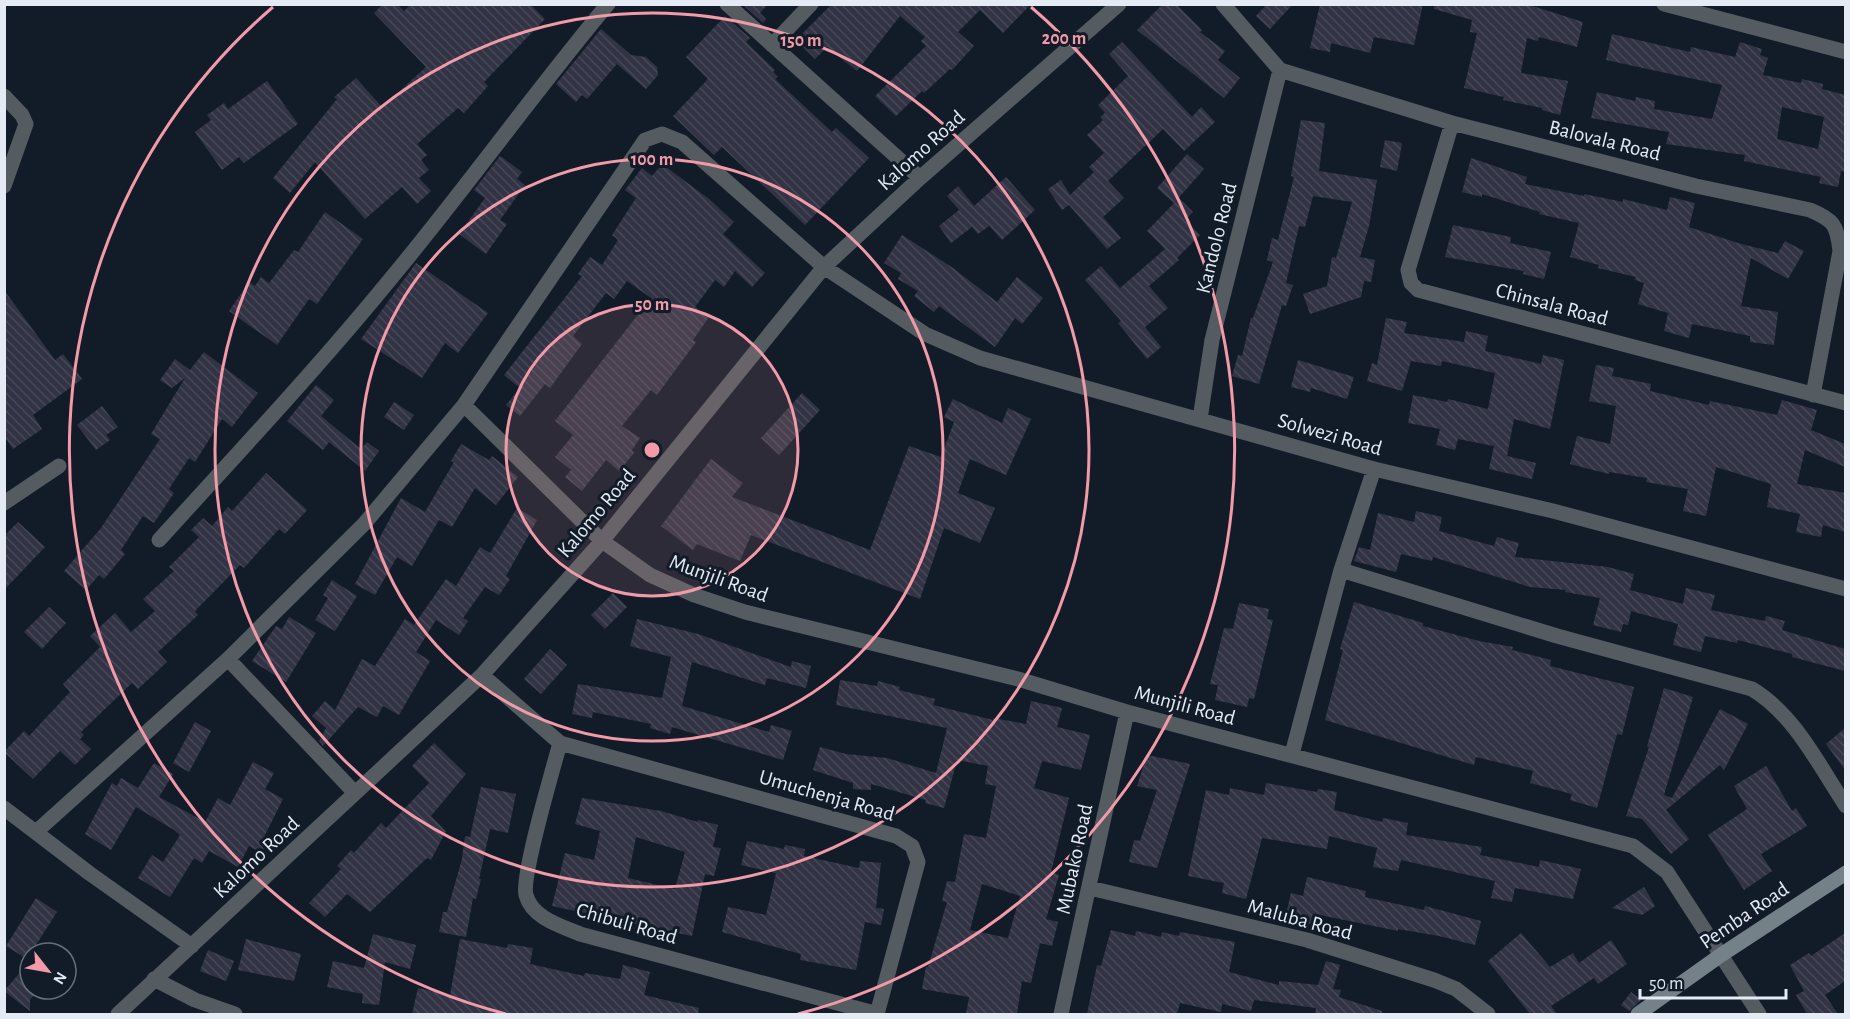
<svg xmlns="http://www.w3.org/2000/svg" width="1850" height="1019" font-family="'Alegreya Sans',sans-serif">
<style>
.building{fill:url(#building-back-hatch);fill-rule:evenodd}
.lines{fill:none;stroke-linecap:round;stroke-linejoin:round}
.street{stroke:#545c61;stroke-width:15}
.secondary{stroke:#748189;stroke-width:15}
.ring{fill:none;stroke:#f39aa8;stroke-width:3}
.labels{text-anchor:middle;stroke-width:6;stroke-linejoin:round;paint-order:stroke}
.street-label{font-size:21px;fill:#e4ebf4;stroke:#121c29}
.centre{fill:#f39aa8;stroke:#121c29;stroke-width:3}
.ring-label{font-size:18px;text-anchor:middle;font-weight:bold;fill:#f39aa8;stroke:#121c29;stroke-width:6;stroke-linejoin:round;paint-order:stroke}
</style>
<defs>
<pattern id="building-back-hatch" width="6" height="6" patternUnits="userSpaceOnUse" patternTransform="scale(1.5)"><rect width="6" height="6" fill="#323445"/><path d="M-1 5l2 2M0 0l6 6M5-1l2 2" fill="none" stroke="#464857"/></pattern>
</defs>
<rect width="100%" height="100%" fill="#121c29"/>
<!-- building -->
<path class="building" d="M383,4H397L404,11L411,4H530L545,19L484,82L488,86L464,113L458,108L417,144L427,155L421,160L429,170L419,178L431,191L417,204L402,187L365,219L315,162L290,193L273,178L337,99L334,97L356,78L382,107L426,67L374,13Z
M742,4H768L760,13L766,19L763,23Z
M832,4H1031L1003,33L980,10L958,32L974,46L952,70L950,69L924,93L922,91L896,116L875,96L926,46L921,41L925,37L900,16L857,71L827,47L815,59L796,40Z
M1163,4H1176L1202,30L1200,32L1225,51L1218,60L1240,78L1224,98L1137,30Z
M1267,4H1293L1270,29L1256,16Z
M1320,4H1423L1414,45L1374,37L1370,53L1331,43L1330,52L1310,48Z
M1434,4H1526L1583,22L1577,47L1539,37L1538,41L1527,38L1521,73L1568,81L1560,115L1542,110V108L1503,100L1504,97L1464,88L1477,33L1470,32L1472,20L1434,9Z
M725,16L750,38L746,42L775,70L773,72L778,77L775,79L832,132L836,128L869,158L805,225L722,147L714,155L673,116L708,79L686,57Z
M601,29L631,55L646,57L657,67L658,75L646,89L617,64L587,99L582,95L576,102L556,84Z
M1612,34L1690,52L1691,47L1735,57L1740,42L1762,49L1760,55L1768,58L1763,75L1801,83L1802,79L1823,84L1822,89L1845,95V172L1841,171L1838,187L1819,183L1821,177L1744,161L1745,155L1666,144L1669,132L1591,118L1597,92L1635,101L1636,97L1655,101L1654,109L1712,119L1722,85L1606,60ZM1782,107L1824,117L1818,149L1777,139Z
M1122,42L1192,117L1201,107L1215,122L1184,151L1163,129L1108,181L1124,198L1103,217L1121,238L1107,249L1069,205L1062,210L1048,189L1061,180L1070,195L1094,172L1089,167L1104,153L1087,135L1103,120L1100,117L1105,113L1098,105L1128,76L1109,54Z
M267,81L298,124L244,163L239,157L222,170L195,132L211,120L207,115L224,103L228,109Z
M1301,120L1325,123L1319,171L1377,180L1369,226L1360,257L1375,260L1371,282L1364,281L1361,297L1310,314L1303,294L1327,286L1332,257L1336,258L1352,202L1313,196L1305,227L1299,226L1286,283L1293,285L1286,306L1282,305L1259,384L1232,376L1238,355L1242,356L1251,318H1253L1273,262L1267,260L1272,238L1278,240L1294,177L1291,176Z
M1385,140L1402,143L1397,171L1380,167Z
M1187,154L1204,169L1174,203L1157,188Z
M500,156L522,172L517,179L525,185L500,220L507,224L486,254L459,234L485,198L474,190Z
M1471,158L1527,177L1525,184L1584,196V194L1623,202V199L1667,210L1670,197L1695,203L1689,227L1741,244L1778,253L1785,241L1804,251L1788,279L1751,258L1741,306L1778,312L1774,345L1750,342V336L1692,324L1689,338L1664,331L1668,313L1638,304L1644,283L1635,280L1636,277L1598,268L1599,265L1570,257L1579,223L1539,214L1540,212L1482,194V197L1462,192Z
M662,164L709,199L734,222L723,234L765,273L752,287L735,271L724,287L715,280L695,307L709,317L693,340L696,342L657,395L651,390L622,426L640,438L632,450L634,453L619,471L606,460L582,491L565,477L571,470L555,457L573,435L555,421L651,298L627,281L614,299L606,293L573,336L582,344L550,388L545,384L520,416L506,405L520,388L504,375L582,276L578,274L590,257L602,265L618,240L612,235L636,198L625,190L642,168L652,176Z
M1006,177L1035,210L1002,240L986,222L989,226L978,234L972,227L951,243L939,226L959,210L947,196L958,186L974,206Z
M1179,198L1193,212L1185,220L1200,235L1177,258L1179,260L1149,286L1168,308L1145,327L1161,347L1147,359L1118,323L1121,321L1085,280L1101,266L1120,288L1165,249L1147,231Z
M325,212L363,239L317,304L309,299L277,345L229,311L249,282L255,286L261,277L269,283L294,250L298,252Z
M1453,225L1511,237L1510,243L1551,252L1544,279L1523,274L1524,271L1445,257Z
M902,235L953,268L997,302L1017,277L1043,298L1022,324L1015,318L995,347L939,306L934,312L914,296L918,291L898,279L901,273L884,263Z
M416,263L488,313L458,353L445,343L422,378L361,339Z
M4,290L55,360L63,354L82,379L33,415L42,429L13,449L4,436Z
M1386,318L1407,322L1404,333L1464,342L1466,331L1488,336L1485,351L1541,364L1543,355L1564,360L1550,429L1514,419L1507,456L1536,463L1532,479L1489,469L1494,446L1458,439L1455,450L1436,445L1440,429L1408,423L1413,395L1447,402L1448,399L1488,409L1495,373L1442,361L1441,366L1411,361L1402,391L1367,381L1372,363L1377,365Z
M204,352L258,393L232,427L222,419L195,462L189,458L169,489L174,493L154,523L143,516L121,550L125,554L104,579L99,575L86,590L64,571L101,528L160,439L151,434L185,378L172,388L160,380L175,359L190,370Z
M1298,360L1354,377L1347,399L1311,388L1310,392L1291,387Z
M1596,365L1614,368L1612,376L1651,384L1650,391L1709,405L1710,401L1777,415L1782,400L1817,410L1811,430L1845,444V467L1805,450L1797,484L1845,493V532L1823,525L1821,537L1796,532L1800,514L1767,507L1771,484L1716,467L1706,516L1683,511L1688,489L1646,482L1647,478L1609,472V474L1570,464L1577,436L1610,444L1616,406L1589,401Z
M316,385L334,400L321,416L361,449L367,442L379,451L365,471L329,442L323,450L287,421Z
M802,393L820,410L779,455L761,438Z
M953,399L1002,423L1008,408L1031,419L1006,475L970,459L958,493L995,508L980,543L944,528L920,599L751,535L740,561L697,544L693,550L661,526L711,459L743,483L732,497L870,550L909,446L941,457L954,422L944,417Z
M394,402L414,415L404,430L384,417Z
M102,406L118,427L106,435L110,440L96,450L77,425Z
M461,444L489,460L492,456L518,477L496,505L475,488L452,527L439,520L412,566L397,557L375,595L355,584L401,498L425,512L454,462L451,461Z
M266,473L307,510L285,534L279,529L244,568L240,565L195,611L198,615L158,652L167,662L138,689L132,683L81,732L84,735L80,739L91,749L75,765L60,751L33,779L4,752L24,731L29,736L70,692L63,684L100,647L90,636L115,613L131,632L155,611L143,599L174,571L169,567L199,537L191,530L203,518L212,526L228,507L232,511Z
M517,508L537,520L506,576L510,579L499,595L485,587L463,618L468,621L459,635L436,620L416,652L430,661L399,715L383,706L377,717L358,707L323,746L319,741L326,728L312,716L325,701L335,710L362,659L375,666L405,619L414,625L446,579L456,586L480,547L490,553Z
M1416,511L1442,517L1439,531L1494,546L1497,537L1519,543L1515,557L1608,567L1634,574L1630,590L1683,604L1686,588L1715,595L1711,610L1765,621L1766,616L1785,621L1782,630L1845,649V671L1792,657V654L1738,640L1737,643L1705,636L1701,652L1673,645L1678,624L1631,611L1628,625L1623,624L1621,632L1593,625L1600,598L1565,592L1566,590L1530,587L1433,557L1432,561L1401,554L1396,572L1354,561L1359,547L1370,550L1378,513L1414,522Z
M18,522L45,547L4,590V536Z
M332,580L357,596L335,631L315,620L328,598L323,595Z
M613,593L627,607L605,629L591,615Z
M1354,602L1423,623V626L1479,641L1513,647L1512,650L1551,660L1550,666L1634,687L1622,735L1617,734L1597,808L1570,800L1572,794L1530,783L1533,771L1476,757L1474,765L1325,720L1343,650L1340,649Z
M1239,603L1269,609L1267,619L1273,620L1254,699L1249,698L1247,707L1215,700L1218,685L1210,684L1224,628L1233,629Z
M49,607L66,623L42,649L24,632Z
M289,617L316,633L286,682L252,661L276,626L282,629Z
M637,619L698,634L791,667L792,661L811,666L806,688L767,678L765,685L692,662L682,706L769,732L771,725L792,731L783,760L672,727L670,734L650,728L651,724L593,712L592,718L572,714L578,684L662,698L671,657L630,646Z
M550,649L567,665L541,694L524,679Z
M840,680L877,686L878,681L900,687L899,690L935,699L933,705L993,720V718L1026,724L1031,701L1062,708L1057,727L1090,735L1081,770L1042,761L1034,788L1069,798L1051,872L1059,875L1046,919L1058,922L1052,946L1040,943L1031,983L1022,981L1017,1014H966L969,997L922,989L926,967H928L947,902L942,901L947,881L955,882L964,834L986,838L996,786L985,784L988,766L957,760L944,808L925,803L926,800L871,784V790L853,789V783L813,770L820,747L846,754L887,758L936,773L947,728L836,705ZM982,884L1020,896L1008,938L970,930Z
M1664,688L1693,697L1664,795L1672,798L1720,709L1748,724L1724,770L1720,765L1666,810L1689,839L1671,854L1642,819L1626,816L1649,747L1647,746Z
M195,722L211,731L189,772L173,763Z
M1845,728V770L1826,744Z
M434,743L466,774L431,816L446,831L431,860L427,858L370,912L347,894L325,917L309,903L341,869L337,866L351,850L354,853L381,823L386,828L429,783L412,766Z
M1147,755L1190,764L1157,868L1129,862L1134,840L1140,841L1157,790L1137,786Z
M253,762L274,773L265,789L283,799L264,837L269,839L261,853L249,846L238,867L209,851L202,863L194,858L170,897L138,878L152,855L163,862L180,835L174,830L136,807L111,850L85,834L112,783L117,786L121,778L138,788L154,763L173,774L159,797L205,822L218,798L230,805Z
M1766,766L1792,811L1796,808L1807,826L1761,854L1772,871L1744,890L1708,835L1747,809L1734,786Z
M1266,783L1317,792L1318,789L1337,792L1334,810L1382,822L1383,818L1408,823L1406,835L1482,847L1480,855L1539,867L1540,860L1581,869L1573,899L1515,888L1512,902L1491,898L1495,881L1401,860L1398,871L1373,867L1377,848L1329,836L1327,849L1262,838L1246,899L1222,893L1224,883L1188,876L1206,790L1229,795L1230,788L1264,795Z
M481,787L516,794L508,833L490,829L479,879H481L476,899L473,898L466,937L439,932L443,912H447L462,859L465,836L470,837Z
M582,798L661,811L698,822V820L718,825L713,847L721,848L714,876L705,874L692,936L552,906L565,853L594,860L600,831L575,824ZM636,837L685,852L675,889L628,878Z
M747,841L784,849L785,845L805,849L804,856L859,868L860,861L881,863L876,908L884,909L881,925L865,922L856,970L800,960L801,954L722,932L728,907L766,915L776,873L741,865Z
M1307,877L1366,891L1365,897L1424,910L1425,906L1481,921L1475,945L1439,936L1398,929V931L1320,915L1318,925L1285,919L1291,893L1303,896Z
M1644,887L1655,906L1642,915L1612,908Z
M36,898L57,912L27,959L6,946Z
M1111,930L1135,936L1136,931L1161,937L1162,932L1179,936L1180,932L1235,942L1229,972L1279,985V981L1318,985L1326,961L1340,965L1333,989L1341,990L1339,997L1382,1011V1014H1315L1316,1008L1254,1000L1251,1011L1222,1004L1221,1012L1180,1003L1177,1014H1087L1097,965L1101,966Z
M1521,933L1550,967L1573,953L1579,963L1611,940L1627,964L1598,984L1594,978L1551,1006L1557,1014H1530L1488,961Z
M1845,933V981L1825,995L1838,1014H1807L1796,995L1804,991L1790,965L1809,953L1811,956Z
M373,934L416,945L410,969L385,962L379,1005L362,1003L363,994L327,987L333,961L364,968Z
M246,939L301,954L294,981L238,970Z
M460,939L507,948L508,944L533,948L530,964L584,976L585,973L620,979L623,965L650,972L644,995L699,1008L698,1014H412L418,988L450,995Z
M208,950L234,961L226,981L200,971Z
M30,961V989H38L30,1000V1011L4,991Z
M1631,992L1641,1000L1629,1011L1621,1005Z"/>
<g class="lines">
<!-- street -->
<path class="street" d="M727,4L920,178
M1223,4L1280,70L1452,123L1696,186L1810,210C1834,220 1837,225 1840,251L1813,395
M1664,4L1846,52
M772,45L811,4
M4,96L22,115L26,124L4,186
M1452,123L1408,270L1411,283L1418,290L1846,403
M464,405L602,541L650,575L694,595L745,612L1018,679L1127,712L1633,846L1667,872L1759,1014
M1200,419L1212,340L1280,70
M4,503L59,466
M159,540C236,455 315,371 388,282C464,191 532,95 608,4
M1341,570L1557,636L1752,689C1795,715 1818,764 1846,806
M228,659L355,793
M482,675L560,743L896,836L912,846L918,862L877,1014
M560,743C553,769 521,877 526,895C532,918 561,926 580,934L878,1014
M1292,754L1341,570L1374,469
M4,808L89,873L192,946
M37,831L228,659L364,524L464,405L645,140L662,134L682,142L824,267L925,334L980,358L1374,469L1553,511L1846,589
M1090,888L1307,940L1434,980L1456,989L1488,1014
M154,979L195,1000L235,1014
M118,1014L482,675L602,541L824,267L920,178L1119,4
M1061,1014L1127,712"/>
<!-- secondary -->
<path class="secondary" d="M1638,1014L1721,955L1846,873"/>
</g>
<!-- distance rings -->
<circle cx="652" cy="450" r="146" fill="#f39aa8" fill-opacity=".12"/>
<g class="ring">
<circle cx="652" cy="450" r="146"/>
<circle cx="652" cy="450" r="291"/>
<circle cx="652" cy="450" r="437"/>
<path d="M506 1014A583 583 0 0 1 273 7M1031 7A583 583 0 0 1 798 1014"/>
</g>
<g class="labels">
<!-- street labels -->
<g class="street-label">
<text transform="translate(1605 140) rotate(14)" y="7">Balovala Road</text>
<text transform="translate(921 150) rotate(-42)" y="7">Kalomo Road</text>
<text transform="translate(1216 238) rotate(-76)" y="7">Kandolo Road</text>
<text transform="translate(1552 304) rotate(15)" y="7">Chinsala Road</text>
<text transform="translate(1330 434) rotate(16)" y="7">Solwezi Road</text>
<text transform="translate(596 513) rotate(-50)" y="7">Kalomo Road</text>
<text transform="translate(719 578) rotate(20)" y="7">Munjili Road</text>
<text transform="translate(1185 705) rotate(15)" y="7">Munjili Road</text>
<text transform="translate(827 795) rotate(16)" y="7">Umuchenja Road</text>
<text transform="translate(256 857) rotate(-43)" y="7">Kalomo Road</text>
<text transform="translate(1074 859) rotate(-78)" y="7">Mubako Road</text>
<text transform="translate(1744 915) rotate(-34)" y="7">Pemba Road</text>
<text transform="translate(1300 919) rotate(15)" y="7">Maluba Road</text>
<text transform="translate(627 923) rotate(16)" y="7">Chibuli Road</text>
</g>
</g>
<circle cx="652" cy="450" r="9" class="centre"/>
<g class="ring-label">
<text x="1064" y="44">200 m</text>
<text x="801" y="46">150 m</text>
<text x="652" y="165">100 m</text>
<text x="652" y="310">50 m</text>
</g>
<!-- border -->
<rect width="1850" height="1019" fill="none" stroke="#e4ebf4" stroke-width="12"/>
<!-- north arrow -->
<g transform="translate(48 971) rotate(121)"><circle r="28" fill="#121c29" stroke="#666f7a" stroke-width="1.5"/>
<path d="M0-4.5L10 22L0 15L-10 22Z" fill="#f39aa8"/>
<text y="-9" font-size="16" font-weight="bold" text-anchor="middle" fill="#e4ebf4">N</text>
</g>
<!-- scale -->
<path d="M1640 989v9h146v-9" fill="none" stroke="#e4ebf4" stroke-width="3"/>
<text x="1649" y="989" font-size="18" fill="#e4ebf4" stroke="#121c29" stroke-width="4.5" paint-order="stroke">50 m</text>
</svg>
